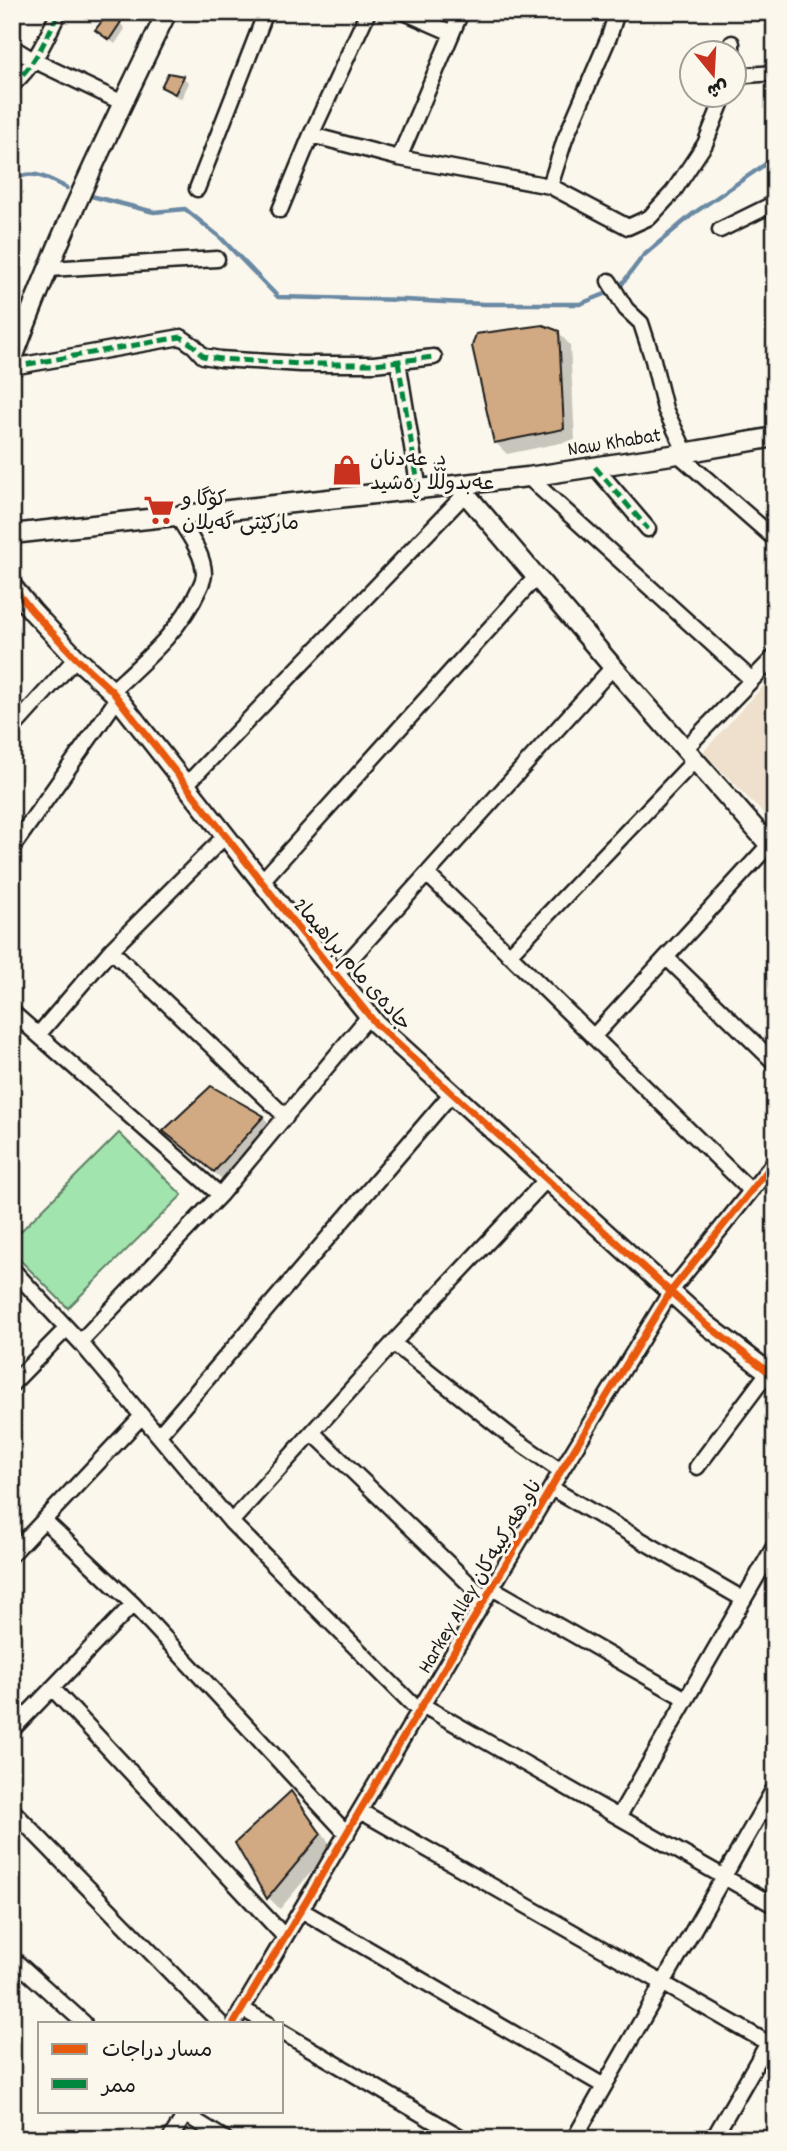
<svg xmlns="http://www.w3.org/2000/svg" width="787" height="2151" font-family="Dekko,'Playpen Sans Arabic',sans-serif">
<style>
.built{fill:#eee0cc}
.green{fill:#a2e4ae;stroke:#5f8065;stroke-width:2}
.shadow{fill:#0003}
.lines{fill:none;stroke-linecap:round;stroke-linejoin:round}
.stream{stroke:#6b89a3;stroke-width:4.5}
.building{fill:#d1aa83;stroke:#1c1c1c;stroke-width:2}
.minor-casing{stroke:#1c1c1c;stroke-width:19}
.tertiary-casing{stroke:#1c1c1c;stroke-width:23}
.minor{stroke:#fbf7ec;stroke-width:14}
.tertiary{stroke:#fbf7ec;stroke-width:18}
.quiet{stroke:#00873e;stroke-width:5;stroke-dasharray:10 5;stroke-linecap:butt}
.cycleway-casing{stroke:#fbf7ec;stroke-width:11}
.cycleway{stroke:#e8590c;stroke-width:7}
.labels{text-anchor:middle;stroke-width:6;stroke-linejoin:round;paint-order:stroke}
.street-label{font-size:21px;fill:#1c1c1c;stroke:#fbf7ec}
.poi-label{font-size:21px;fill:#1c1c1c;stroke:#fbf7ec;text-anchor:start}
</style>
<rect width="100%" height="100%" fill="#fbf7ec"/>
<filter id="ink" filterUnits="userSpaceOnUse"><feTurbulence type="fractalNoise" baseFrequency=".0143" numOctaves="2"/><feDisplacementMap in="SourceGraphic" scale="14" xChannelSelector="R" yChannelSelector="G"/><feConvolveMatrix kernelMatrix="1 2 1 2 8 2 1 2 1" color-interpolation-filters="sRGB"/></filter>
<g filter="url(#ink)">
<!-- built -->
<path class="built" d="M775,673V825L703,752Z"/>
<!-- green -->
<path class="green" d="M119,1133L182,1195L68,1308L12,1252V1240Z"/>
<!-- shadow -->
<path class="shadow" d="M120,23L125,29L115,44L97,30Z
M169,75L184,78L189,83L181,99L168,92L163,87Z
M558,332L570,345L575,440L507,454L495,442Z
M211,1088L263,1117L275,1129L227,1183L177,1142Z
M291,1793L302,1805L332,1847L280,1909L269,1898L237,1844Z"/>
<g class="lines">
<!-- stream -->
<path class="stream" d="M12,182C30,166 49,179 67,188
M91,196L154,212L185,209L221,238L278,297L405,300L484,304H580L605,294
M619,288L643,256L694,213L767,163L775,155"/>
</g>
<!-- building -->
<path class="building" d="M107,15L121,22L109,40L95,30Z
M168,73L184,76L175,94L161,87Z
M543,325L559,331L564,429L494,443L472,346L476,334Z
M211,1086L264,1116L214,1172L163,1131Z
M291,1791L321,1834L267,1899L235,1843Z"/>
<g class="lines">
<!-- minor casing -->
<g class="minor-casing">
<path id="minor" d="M404,12L452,33
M12,47L35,61L123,103
M732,52V43
M734,80L746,75L775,73
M12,85C35,65 46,39 59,12
M311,135L399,158L550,186L628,227L650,217L673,192L705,144L725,94
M399,158L461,12
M550,186L565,139L609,37L617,12
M197,189L266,12
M280,210L311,135L368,12
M720,230L775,203
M49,269L217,259
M609,281L626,309L641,323L653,360L665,409L686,453
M398,361L419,490
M12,367L181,337L194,346L203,356L220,359L301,364H374L434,357
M678,454L775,539
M595,467L648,529
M528,477L752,680
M112,691C144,661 181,630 199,589C201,585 204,579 204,574C204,554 187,532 177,516
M12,729L76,658
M685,749L775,656
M185,786L466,493
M12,848L118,698
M427,874L750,1190
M261,882L536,577
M111,950L286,1117
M509,955L695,760
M667,958L775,1063
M336,975L613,667
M12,1012L220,1195
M38,1035L111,950L225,836
M593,1037L769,845
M12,1269L80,1342L231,1522L419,1711
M80,1342L220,1195L369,1016
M393,1343L513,1438L561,1471
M12,1384L67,1328
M313,1433L485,1599
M159,1435L452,1093
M697,1467L775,1363
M551,1488L743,1599
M44,1520L133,1604L347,1834
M231,1522L393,1343L547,1179
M12,1554L142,1416
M492,1588L686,1699
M52,1688L285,1937
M422,1705L775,1906
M12,1730L133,1604
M12,1810L220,2023
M360,1811L775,2047
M619,1816L775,1545
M301,1910L604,2086
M12,1958L84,2023
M242,2009L267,2023
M234,2023L561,1471L671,1291L775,1161
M282,2032L464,2139
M180,2111L225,2139
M12,2134L17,2139
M170,2139L187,2111
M574,2139L775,1787
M713,2139L768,2043"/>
</g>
<!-- tertiary casing -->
<g class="tertiary-casing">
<path id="tertiary" d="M12,361C55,243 112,124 167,12
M459,486L613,667L775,851
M12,534L528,477L678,454L775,437
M12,586L32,611L76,658L112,691L294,923L376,1024L707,1325L775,1377"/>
</g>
<!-- minor -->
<use href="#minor" class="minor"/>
<!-- tertiary -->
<use href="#tertiary" class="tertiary"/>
<!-- quiet -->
<path class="quiet" d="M12,85C35,65 46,39 59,12
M398,361L419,490
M12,367L181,337L194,346L203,356L220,359L301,364H374L434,357
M595,467L648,529"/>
<!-- cycleway casing -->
<g class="cycleway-casing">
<path id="cycleway" d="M12,586L32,611L76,658L112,691L294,923L376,1024L707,1325L775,1377
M234,2023L561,1471L671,1291L775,1161"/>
</g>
<!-- cycleway -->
<use href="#cycleway" class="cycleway"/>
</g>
</g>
<!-- icons -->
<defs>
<g id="shop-bare" transform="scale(2.415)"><path d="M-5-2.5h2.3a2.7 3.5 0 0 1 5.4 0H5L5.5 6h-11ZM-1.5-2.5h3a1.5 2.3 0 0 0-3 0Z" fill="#c8321e" stroke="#fbf7ec" stroke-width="2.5" paint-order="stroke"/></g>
<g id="supermarket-bare" transform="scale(2.415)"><path d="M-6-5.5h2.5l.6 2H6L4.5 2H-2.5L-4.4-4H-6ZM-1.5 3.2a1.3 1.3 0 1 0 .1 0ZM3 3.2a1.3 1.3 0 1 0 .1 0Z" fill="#c8321e" stroke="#fbf7ec" stroke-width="2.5" paint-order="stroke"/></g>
</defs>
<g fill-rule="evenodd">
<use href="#shop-bare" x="347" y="470"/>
<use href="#supermarket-bare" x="159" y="510"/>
</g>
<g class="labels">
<!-- street labels -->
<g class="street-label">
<text transform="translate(614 441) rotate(-9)" y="7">Naw Khabat</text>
<text transform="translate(353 964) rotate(49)" y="7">جادەی مام براهیما2</text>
<text transform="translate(479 1576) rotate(-59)" y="7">Harkey Alley ناو هەركييەكان</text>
</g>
<!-- poi labels -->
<g class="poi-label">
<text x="370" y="465">د. عەدنان<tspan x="370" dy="24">عەبدوڵڵا ڕەشید</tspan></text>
<text x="182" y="505">کۆگا و<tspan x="182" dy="24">مارکێتی گەیلان</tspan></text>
</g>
</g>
<!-- margin -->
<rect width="787" height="2151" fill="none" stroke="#fbf7ec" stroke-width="42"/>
<rect x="21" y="21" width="745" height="2109" fill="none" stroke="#1c1c1c" stroke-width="2.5" filter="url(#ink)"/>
<!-- legend -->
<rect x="38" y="2022" width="245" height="91" fill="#fbf7ec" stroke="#a29f99" stroke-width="2"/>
<rect x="52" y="2044" width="35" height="10" fill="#e8590c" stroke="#a29f99" stroke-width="2"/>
<text x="102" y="2056" font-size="21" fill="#1c1c1c">مسار دراجات</text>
<rect x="52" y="2079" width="35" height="10" fill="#00873e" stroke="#a29f99" stroke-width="2"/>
<text x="102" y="2092" font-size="21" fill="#1c1c1c">ممر</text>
<!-- north arrow -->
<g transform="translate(713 74) rotate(162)"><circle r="33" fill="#fbf7ec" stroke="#a29f99" stroke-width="2"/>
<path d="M0-5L12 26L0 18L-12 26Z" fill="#c8321e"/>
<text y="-10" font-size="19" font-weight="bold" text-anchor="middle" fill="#1c1c1c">ش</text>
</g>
</svg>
